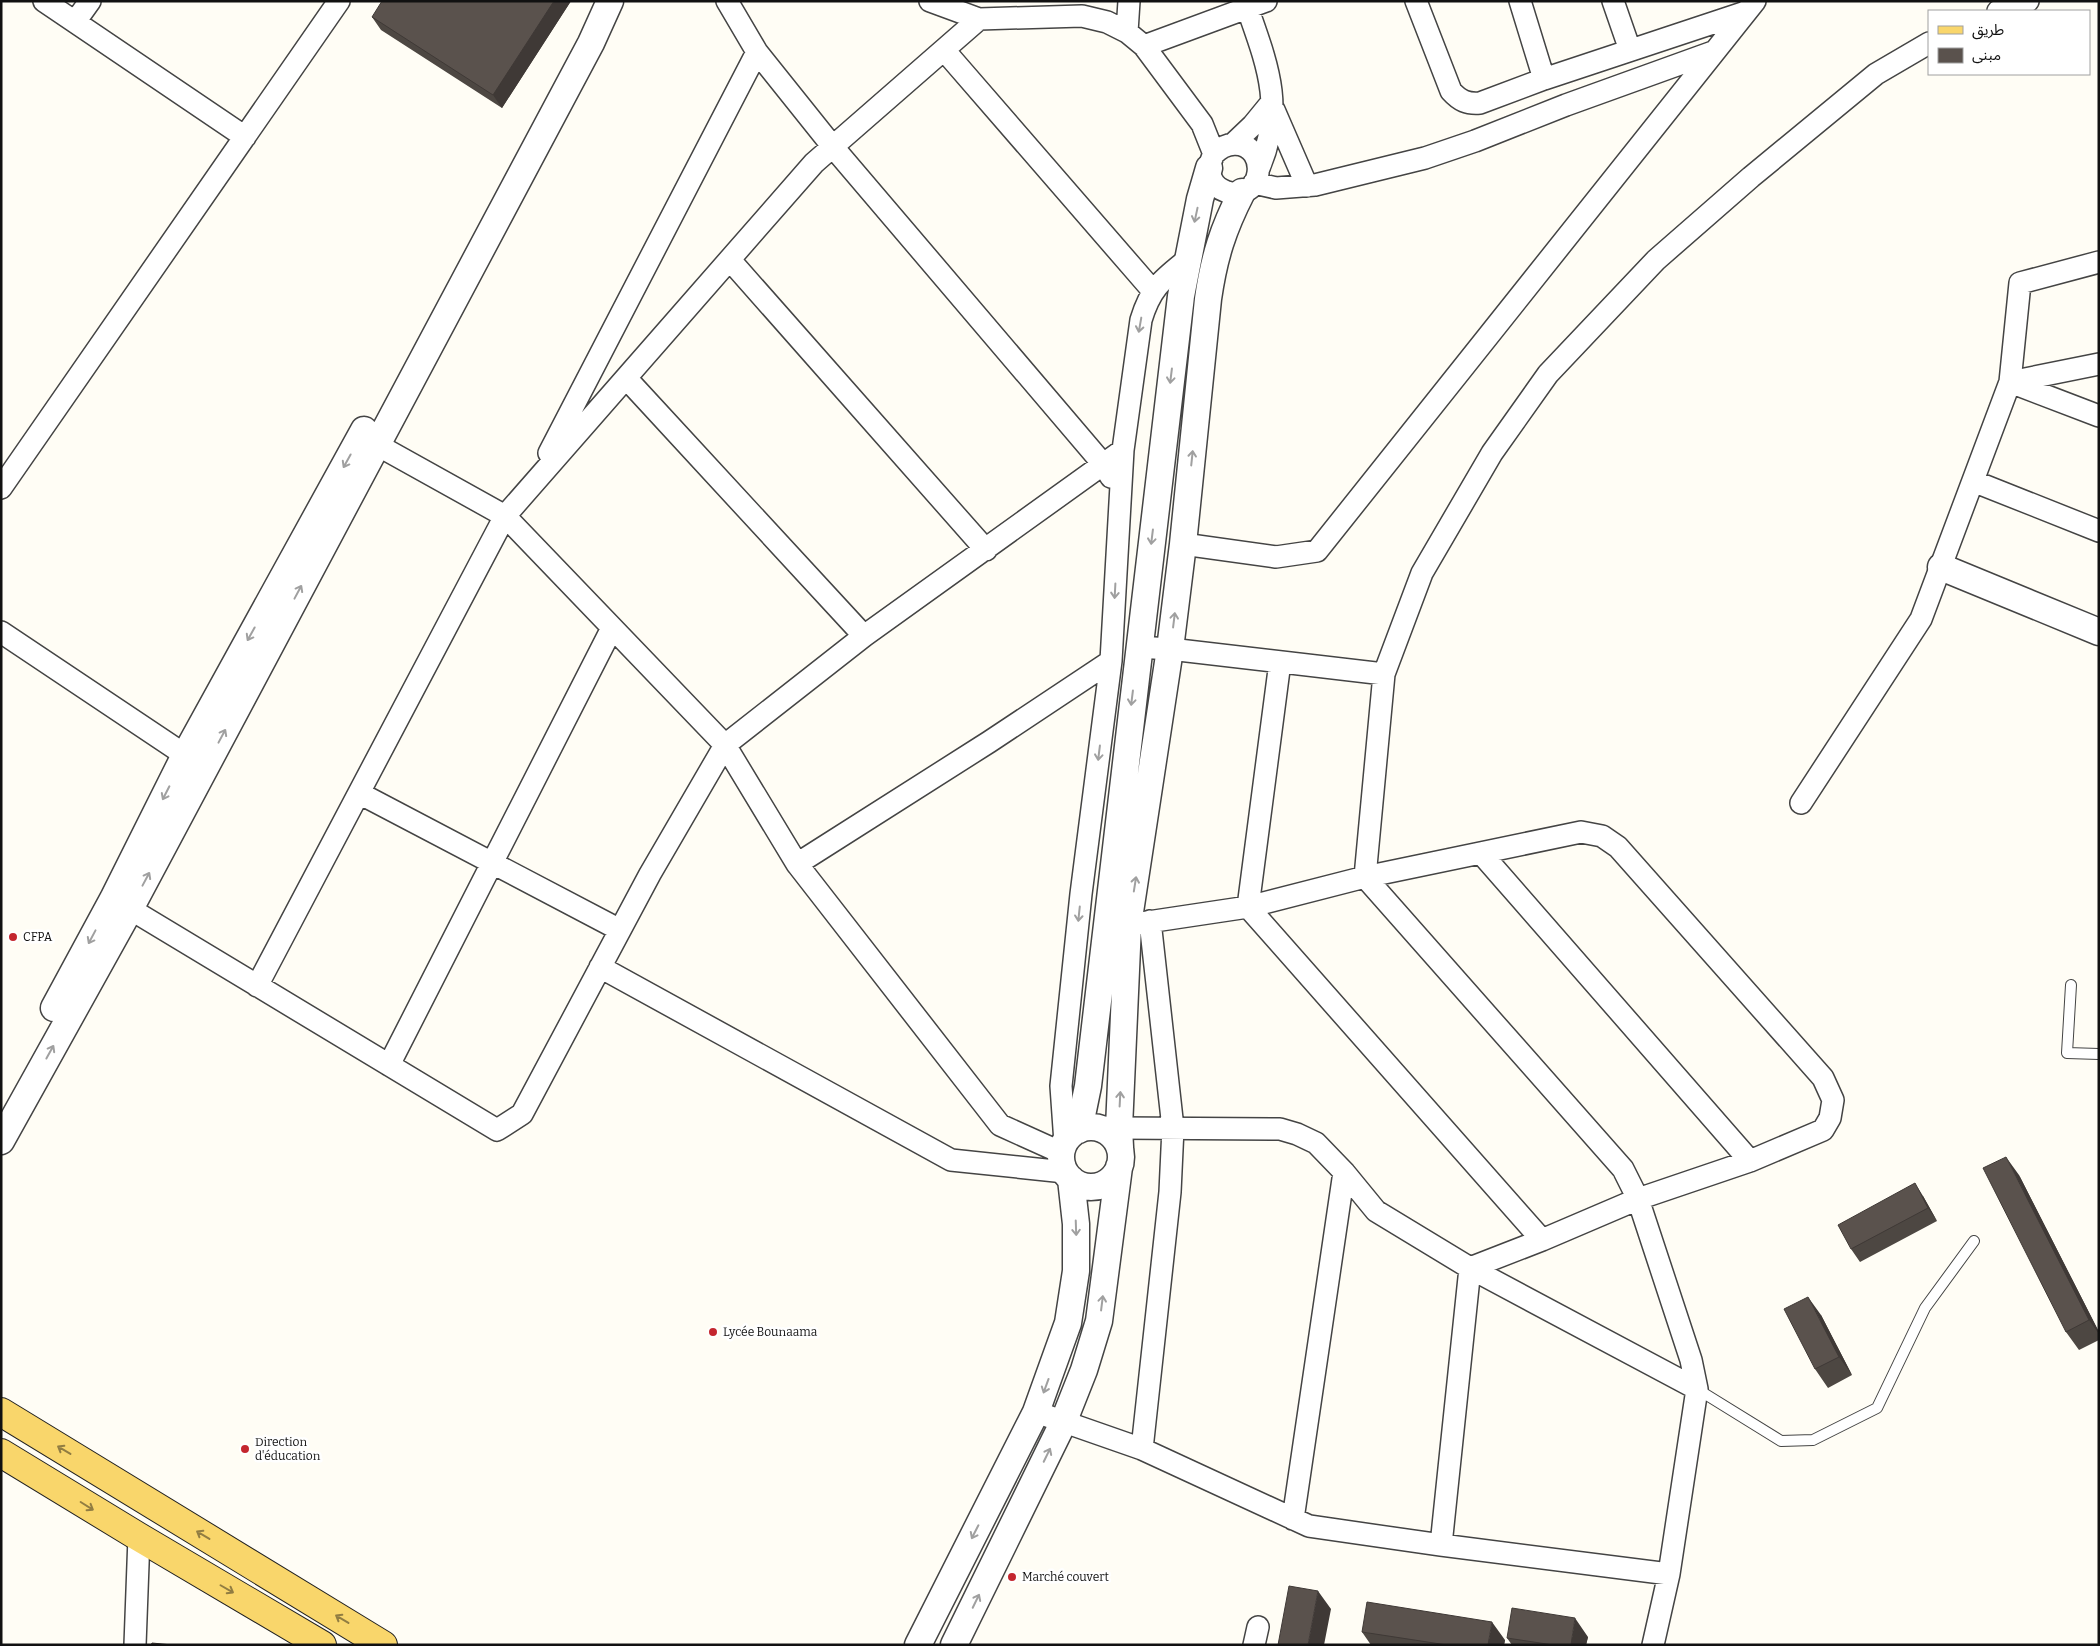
<svg xmlns="http://www.w3.org/2000/svg" width="2100" height="1646" font-family="Bitter,'Noto Sans Arabic',serif">
<style>
.lines{fill:none;stroke-linecap:round;stroke-linejoin:round}
.service-casing{stroke:#444;stroke-width:12}
.minor-casing{stroke:#444;stroke-width:24}
.tertiary-casing{stroke:#444;stroke-width:29}
.primary-casing{stroke:#222;stroke-width:30}
.service{stroke:#fff;stroke-width:10}
.minor{stroke:#fff;stroke-width:21}
.tertiary{stroke:#fff;stroke-width:26}
.primary{stroke:#f9d66b;stroke-width:28}
.wall{fill:#4d4742}
.shaded-wall{fill:#3f3936}
.building{fill:#5a524d;stroke:#3f3936}
.oneway{stroke:#a0a0a0}
.oneway2{stroke:#917d42}
.poi-dot{fill:#c4262e;stroke:#fff;stroke-width:2}
.labels{text-anchor:middle;stroke-width:5;stroke-linejoin:round;paint-order:stroke}
.poi-label{font-size:12px;fill:#111;stroke:#fff;text-anchor:start}
</style>
<rect width="100%" height="100%" fill="#fffdf5"/>
<g class="lines">
<!-- service casing -->
<g class="service-casing">
<path id="service" d="M2071,985L2067,1053L2099,1054
M1697,1389L1781,1441L1813,1440L1877,1408L1925,1308L1974,1241"/>
</g>
<!-- minor casing -->
<g class="minor-casing">
<path id="minor" d="M44,1L245,137
M727,1L757,52L833,147L1103,464L1111,477
M930,1L979,19
M1245,1C1266,62 1286,105 1259,168
M1416,1L1451,91C1460,101 1467,104 1480,103L1544,79L1746,12
M1520,1L1544,79
M1613,1L1630,50
M1998,11L2028,1
M75,22L90,1
M1127,32L1129,1
M1144,46L1266,1
M944,50L1153,291
M1274,110L1307,186
M1233,144L1253,125L1271,103
M1254,183L1276,188L1315,185L1425,158L1475,141L1566,105L1713,52
M730,260L986,550
M626,378L864,636
M2010,382L2099,416
M2010,382L2099,364
M363,437L505,516L725,745L797,864L1000,1125L1062,1153
M549,453L757,52
M1973,481L2099,531
M1,488L339,1
M1183,544L1276,557L1317,551L1755,1
M1,632L185,755
M1138,647L1170,649L1384,674
M1280,662L1248,907L1542,1240
M359,793L620,930
M1801,803L1921,619L2010,382L2020,283L2099,262
M1481,853L1750,1161
M797,864L989,742L1111,661
M117,901L497,1130L522,1114L650,874L725,745L864,636L1123,450
M1115,921L1128,925L1248,907L1365,877L1581,832L1602,836L1618,847L1823,1078L1833,1100L1830,1118L1823,1130L1750,1161L1638,1199L1542,1240L1470,1268L1441,1545
M600,967L951,1160L1065,1172
M257,986L505,516L814,163L979,19L1082,16L1107,22L1127,32L1144,46L1202,124L1214,154C1193,193 1253,209 1258,173C1259,166 1258,160 1254,154C1244,140 1225,142 1214,154
M389,1065L612,628
M1119,1128L1280,1129L1297,1134L1316,1143L1344,1172L1376,1211L1470,1268L1697,1389
M1065,1143L1061,1086L1081,894L1111,661L1123,450L1141,320C1151,287 1162,280 1188,259
M1036,1412L1142,1449L1309,1526L1441,1545L1669,1574
M1142,1449L1170,1192L1173,1128L1150,921
M1293,1519L1344,1172
M135,1645L139,1537
M1254,1645L1258,1627
M1653,1645L1669,1574L1697,1389L1691,1360L1638,1199L1623,1169L1365,877L1384,674L1422,573L1492,453L1548,374L1656,260L1751,177L1876,74L1929,43"/>
</g>
<!-- tertiary casing -->
<g class="tertiary-casing">
<path id="tertiary" d="M1941,567L2099,632
M54,1008L113,899L185,755L364,430
M1061 1157a30 30 0 1 1 60 0a30 30 0 1 1-60 0Z
M1079,1130L1088,1086L1181,296L1200,199L1209,168
M1,1141L130,909L591,43L610,1
M1120,1147L1119,1128L1128,925L1170,649L1183,544L1208,299C1214,257 1223,229 1242,192
M918,1645L1036,1412L1068,1323L1076,1271V1224L1071,1179
M954,1645L1063,1423L1084,1370L1099,1321L1119,1167"/>
</g>
<!-- primary casing -->
<g class="primary-casing">
<path id="primary" d="M1,1412L383,1645
M1,1453L139,1537L322,1645"/>
</g>
<!-- service -->
<use href="#service" class="service"/>
<!-- minor -->
<use href="#minor" class="minor"/>
<!-- tertiary -->
<use href="#tertiary" class="tertiary"/>
<!-- primary -->
<use href="#primary" class="primary"/>
</g>
<!-- wall -->
<path class="wall" d="M571,1L502,108L381,30L372,17Z
M2019,1175L2099,1332V1340L2079,1350L2066,1332Z
M1923,1196L1937,1221L1860,1262L1851,1249Z
M1821,1315L1852,1375L1828,1388L1815,1369Z
M1362,1632L1505,1640L1504,1645H1371Z
M1588,1637L1586,1645H1512L1507,1638Z"/>
<!-- shaded-wall -->
<path class="shaded-wall" d="M554,1H571L502,108L493,95Z
M2006,1157L2019,1175L2099,1332V1334L2089,1320Z
M1915,1183L1923,1196L1937,1221L1928,1208Z
M1808,1297L1821,1315L1852,1375L1839,1357Z
M1318,1591L1331,1609L1324,1645H1308Z
M1575,1618L1588,1637L1586,1645H1571Z
M1492,1622L1505,1640L1504,1645H1488Z"/>
<!-- building -->
<path class="building" d="M382,1H554L493,95L372,17Z
M2006,1157L2089,1320L2066,1332L1983,1168Z
M1915,1183L1928,1208L1851,1249L1838,1225Z
M1808,1297L1839,1357L1815,1369L1784,1309Z
M1289,1586L1318,1591L1308,1645H1278Z
M1367,1602L1492,1622L1488,1645H1447L1362,1632Z
M1512,1608L1575,1618L1571,1645H1553L1507,1638Z
M152,1643L172,1645H151Z"/>
<!-- one-way arrows -->
<defs><path id="oneway-shaft" d="M-6 0H5M1.5-3L5.5 0L1.5 3" fill="none" stroke-width="1.6" stroke-linecap="round" stroke-linejoin="round" transform="scale(1.25)"/></defs>
<g class="oneway">
<use href="#oneway-shaft" transform="translate(1196 215) rotate(102)"/>
<use href="#oneway-shaft" transform="translate(1140 325) rotate(100)"/>
<use href="#oneway-shaft" transform="translate(1171 376) rotate(97)"/>
<use href="#oneway-shaft" transform="translate(1192 458) rotate(-84)"/>
<use href="#oneway-shaft" transform="translate(347 461) rotate(119)"/>
<use href="#oneway-shaft" transform="translate(1152 537) rotate(97)"/>
<use href="#oneway-shaft" transform="translate(1115 591) rotate(93)"/>
<use href="#oneway-shaft" transform="translate(298 592) rotate(-62)"/>
<use href="#oneway-shaft" transform="translate(1174 620) rotate(-83)"/>
<use href="#oneway-shaft" transform="translate(251 634) rotate(119)"/>
<use href="#oneway-shaft" transform="translate(1132 698) rotate(97)"/>
<use href="#oneway-shaft" transform="translate(222 736) rotate(-62)"/>
<use href="#oneway-shaft" transform="translate(1099 753) rotate(97)"/>
<use href="#oneway-shaft" transform="translate(166 793) rotate(117)"/>
<use href="#oneway-shaft" transform="translate(146 879) rotate(-62)"/>
<use href="#oneway-shaft" transform="translate(1135 884) rotate(-81)"/>
<use href="#oneway-shaft" transform="translate(1079 914) rotate(96)"/>
<use href="#oneway-shaft" transform="translate(92 937) rotate(118)"/>
<use href="#oneway-shaft" transform="translate(50 1052) rotate(-61)"/>
<use href="#oneway-shaft" transform="translate(1120 1099) rotate(-87)"/>
<use href="#oneway-shaft" transform="translate(1076 1228) rotate(88)"/>
<use href="#oneway-shaft" transform="translate(1102 1303) rotate(-83)"/>
<use href="#oneway-shaft" transform="translate(1046 1386) rotate(110)"/>
<use href="#oneway-shaft" transform="translate(1047 1455) rotate(-64)"/>
<use href="#oneway-shaft" transform="translate(975 1532) rotate(117)"/>
<use href="#oneway-shaft" transform="translate(976 1601) rotate(-64)"/>
</g>
<g class="oneway2">
<use href="#oneway-shaft" transform="translate(64 1450) rotate(-149)"/>
<use href="#oneway-shaft" transform="translate(87 1506) rotate(32)"/>
<use href="#oneway-shaft" transform="translate(203 1535) rotate(-149)"/>
<use href="#oneway-shaft" transform="translate(227 1589) rotate(30)"/>
<use href="#oneway-shaft" transform="translate(342 1619) rotate(-149)"/>
</g>
<!-- markers -->
<g class="poi-dot">
<circle cx="13" cy="937" r="5"/>
<circle cx="713" cy="1332" r="5"/>
<circle cx="245" cy="1449" r="5"/>
<circle cx="1012" cy="1577" r="5"/>
</g>
<g class="labels">
<!-- poi labels -->
<g class="poi-label">
<text x="23" y="941">CFPA</text>
<text x="723" y="1336">Lycée Bounaama</text>
<text x="255" y="1446">Direction<tspan x="255" dy="14">d'éducation</tspan></text>
<text x="1022" y="1581">Marché couvert</text>
</g>
</g>
<!-- border -->
<rect width="2100" height="1646" fill="none" stroke="#111111" stroke-width="5"/>
<!-- legend -->
<rect x="1928" y="10" width="162" height="65" fill="#ffffff" stroke="#a0a0a0"/>
<rect x="1938" y="26" width="25" height="8" fill="#f9d66b" stroke="#a0a0a0"/>
<text x="1972" y="35" font-size="15" fill="#111111">طريق</text>
<rect x="1938" y="48" width="25" height="15" fill="#5a524d" stroke="#a0a0a0"/>
<text x="1972" y="60" font-size="15" fill="#111111">مبنى</text>
</svg>
